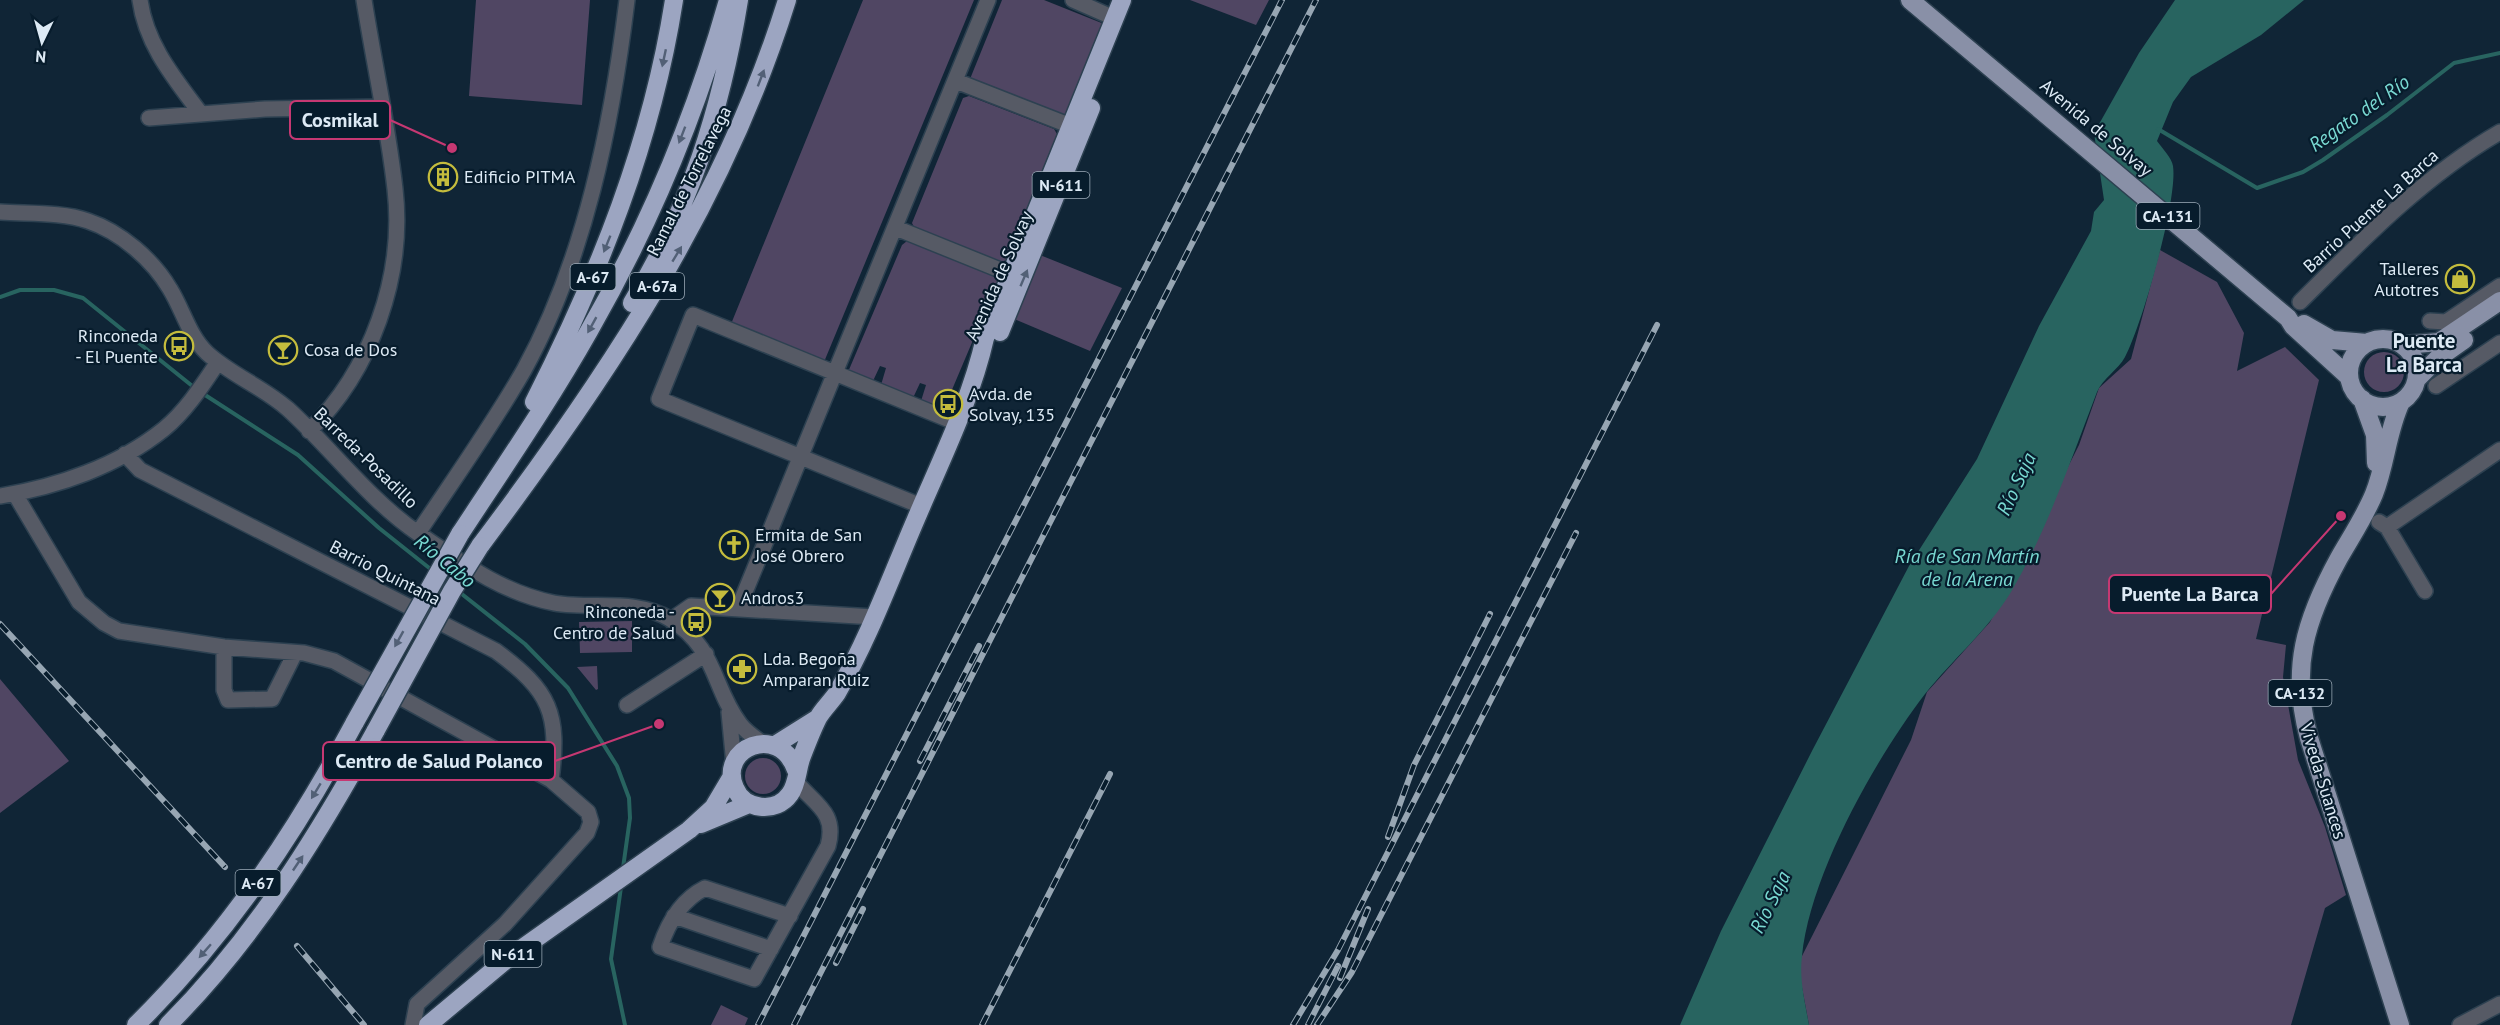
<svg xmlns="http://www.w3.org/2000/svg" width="2500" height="1025" font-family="'PT Sans',sans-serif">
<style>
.green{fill:#504663}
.water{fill:#286460}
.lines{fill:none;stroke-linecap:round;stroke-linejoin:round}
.stream{stroke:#286460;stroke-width:4}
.minor-casing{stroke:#2d4151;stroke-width:18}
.major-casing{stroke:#2d4151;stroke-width:21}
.highway-casing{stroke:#2d4151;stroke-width:21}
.minor{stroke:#565a65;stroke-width:15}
.major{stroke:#8990a7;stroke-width:18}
.highway{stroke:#9ca5c1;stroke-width:18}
.rail-casing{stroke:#97a6b3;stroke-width:6}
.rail{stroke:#071c2c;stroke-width:4;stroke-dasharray:11;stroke-linecap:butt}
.highway-bridge-casing{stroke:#2d4151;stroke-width:21;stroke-linecap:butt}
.highway-bridge{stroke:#9ca5c1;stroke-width:18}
.oneway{fill:#526076}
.labels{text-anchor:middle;stroke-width:4.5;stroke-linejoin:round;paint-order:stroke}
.shield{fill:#071c2c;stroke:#9dacb9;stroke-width:1.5}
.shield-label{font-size:16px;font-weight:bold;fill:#ddeaf5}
.street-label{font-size:18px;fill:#ddeaf5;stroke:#071c2c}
.poi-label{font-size:18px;fill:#ddeaf5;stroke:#071c2c;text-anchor:start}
.water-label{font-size:20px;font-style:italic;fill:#79d9d2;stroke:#071c2c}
.quarter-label{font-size:21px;font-weight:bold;fill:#ddeaf5;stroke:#071c2c}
.leader{fill:none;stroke:#c63872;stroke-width:2}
.callout-dot{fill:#c63872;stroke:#071c2c;stroke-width:2}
.callout{fill:#071c2c;stroke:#c63872;stroke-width:2}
.callout-label{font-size:20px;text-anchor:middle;font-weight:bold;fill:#ddeaf5}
</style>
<rect width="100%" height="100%" fill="#102536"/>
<!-- green -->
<path class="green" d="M476,0H590L582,105L469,96Z
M863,0H974L824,362L731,324Z
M1002,0H1044L1104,24L1065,117L970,79Z
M1190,0H1269L1256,25Z
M969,96L1054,129L1057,134L1006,260L1002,262L914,227L912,223L963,98Z
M907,241L996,277L998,281L943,411L921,401L926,385L920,383L913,398L881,385L886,368L880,366L873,381L848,372L902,245Z
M2160,250L2217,282L2244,333L2237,371L2285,347L2319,380L2256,639L2286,645L2283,677L2298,760L2325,827L2346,895L2325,908L2291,1025H1809L1801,982V958L1911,740L1927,692L1990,622L2079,445L2099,388L2131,359Z
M1040,255L1122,288L1090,351L1014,319Z
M2364 372a20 20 0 1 1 40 0a20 20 0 1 1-40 0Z
M632,621V652L580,653L579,622Z
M597,666L598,689L596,690L577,667Z
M0,679L69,761L0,813Z
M745 776a18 18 0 1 1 36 0a18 18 0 1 1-36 0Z
M721,1005L748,1018L745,1025H711Z"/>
<!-- water -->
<path class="water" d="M2175,0H2304L2261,35L2191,77L2173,102L2157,141C2162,148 2172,158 2173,166C2178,200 2142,325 2125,357C2118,370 2103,378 2097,392C2071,459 2048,529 2011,592C1988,630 1953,659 1925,694C1875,759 1810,875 1802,956C1799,979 1805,1002 1809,1025H1680L1721,931L1813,749L1909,566L1977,459L2039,326L2091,231L2094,212L2104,200L2094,133L2139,53Z"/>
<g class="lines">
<!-- stream -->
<path class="stream" d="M2158,129L2257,188L2303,172L2323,160L2387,115L2454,63L2500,53
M0,297L20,290H54L83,298L196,389
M202,393L298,455L379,528L433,571
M458,591L525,644L568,688L617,766L629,798L630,818L623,868
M621,887L611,959L625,1025"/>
<!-- minor casing -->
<g class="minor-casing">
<path id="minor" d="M140,0C146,45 175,79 201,114
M1073,0L1114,18
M956,81L1071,126
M149,118L265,109L381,107
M0,212C28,214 62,212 88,221C121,232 153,260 170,289C183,310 189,336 207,353C231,375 263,387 288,409C333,450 368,499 419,534C462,563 503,593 554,603C593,610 635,598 670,619C717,648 712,687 740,724C746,732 754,737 762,743
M896,228L1010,274
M2300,302C2361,241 2425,175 2500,132
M2430,321L2446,322L2500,286
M2436,386L2500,343
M309,431C371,371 405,276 395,189C388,126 374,63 364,0
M125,454L140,470L496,651C550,691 560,713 551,780
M15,494L79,602L104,623L119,631L224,647L304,653L334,661L551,780L588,812L591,822L587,833L505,924L417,1004L413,1025
M0,496C57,487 118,466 164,429C186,411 202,386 218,362
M921,506L659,399L693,315L957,423
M2379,522L2387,527L2425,591
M2387,527L2500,450
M418,533C454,479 492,426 524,370C585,259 612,124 627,0
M738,609L988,0
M671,620L691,606L874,617
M224,647V690L228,700L272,699L295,653
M627,705L706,654
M729,712L734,765
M674,916L771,949
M790,916L705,888C681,900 668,923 660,947L754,979L828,846C837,813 816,805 796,782
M2460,1025L2500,1004"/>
</g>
<!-- major casing -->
<g class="major-casing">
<path id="major" d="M1910,0L2288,318L2293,326L2349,377
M2304,324L2332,340L2367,343
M2349 373a34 34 0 1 1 68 0a34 34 0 1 1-68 0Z
M2404,345L2439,342L2500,301
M2417,379L2437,359L2464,340
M2362,399L2375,435L2376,463
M2400,1025L2309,738C2290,669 2305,620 2339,558C2351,537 2365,516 2374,494C2386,464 2387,432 2401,402"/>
</g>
<!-- highway casing -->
<g class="highway-casing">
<path id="highway" d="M632,303C690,207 721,111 739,0
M1000,332L1091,108
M534,402C599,274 652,142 674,0
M460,534C504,467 550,400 589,331C648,228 696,114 728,0
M480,546C607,377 724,203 787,0
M775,745L818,718
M796,770C779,722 717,748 735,788C744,810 776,814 790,794C798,783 797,768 802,756C807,743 812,730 818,718C823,709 831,702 837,693C869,638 891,577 916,519C941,460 971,400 985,338L1122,0
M701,824L749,804
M136,1025C228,934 294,835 355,722
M168,1025C254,939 318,836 376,730
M428,1025L507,959L689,830L713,808L732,776"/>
</g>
<!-- minor -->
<use href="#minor" class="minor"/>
<!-- major -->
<use href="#major" class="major"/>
<!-- highway -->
<use href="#highway" class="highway"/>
<!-- rail casing -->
<g class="rail-casing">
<path id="rail" d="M0,624L225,867
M920,761L979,646
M1388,837L1414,765L1490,614
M297,946L364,1025
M836,963L863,909
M1340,978L1368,909
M758,1025L1282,0
M794,1025L1316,0
M982,1025L1110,774
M1293,1025L1338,950L1657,325
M1308,1025L1338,966
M1317,1025L1352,972L1576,533"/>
</g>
<!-- rail -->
<use href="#rail" class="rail"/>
<!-- highway-bridge casing -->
<g class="highway-bridge-casing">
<path id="highway-bridge" d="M355,722L460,534
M376,730L452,591L480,546"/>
</g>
<!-- highway-bridge -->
<use href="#highway-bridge" class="highway-bridge"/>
</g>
<!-- one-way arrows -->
<defs><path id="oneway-solid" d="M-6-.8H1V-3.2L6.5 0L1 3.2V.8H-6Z" transform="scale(1.5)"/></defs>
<g class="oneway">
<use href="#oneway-solid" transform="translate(664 58) rotate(102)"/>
<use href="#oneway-solid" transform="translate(761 78) rotate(-69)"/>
<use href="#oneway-solid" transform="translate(682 135) rotate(111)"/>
<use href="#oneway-solid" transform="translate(607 244) rotate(112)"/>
<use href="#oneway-solid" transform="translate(677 254) rotate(-59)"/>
<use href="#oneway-solid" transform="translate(1024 278) rotate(-67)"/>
<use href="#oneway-solid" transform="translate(592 325) rotate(119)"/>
<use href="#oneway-solid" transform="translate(399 639) rotate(119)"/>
<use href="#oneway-solid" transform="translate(316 791) rotate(121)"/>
<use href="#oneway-solid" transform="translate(298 863) rotate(-56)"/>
<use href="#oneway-solid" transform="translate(205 951) rotate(131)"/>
</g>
<!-- icons -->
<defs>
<g id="building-ring" transform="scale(1.5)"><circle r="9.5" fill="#071c2c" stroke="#c4bc3d" stroke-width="1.5"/><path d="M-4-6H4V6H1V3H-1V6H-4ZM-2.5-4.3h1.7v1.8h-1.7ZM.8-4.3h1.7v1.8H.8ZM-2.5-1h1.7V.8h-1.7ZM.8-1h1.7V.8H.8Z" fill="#c4bc3d"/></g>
<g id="shop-ring" transform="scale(1.5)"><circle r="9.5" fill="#071c2c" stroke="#c4bc3d" stroke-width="1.5"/><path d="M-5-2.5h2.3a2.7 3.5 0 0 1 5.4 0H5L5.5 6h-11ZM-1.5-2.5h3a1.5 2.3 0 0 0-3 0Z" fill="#c4bc3d"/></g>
<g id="bus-ring" transform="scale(1.5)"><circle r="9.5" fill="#071c2c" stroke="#c4bc3d" stroke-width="1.5"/><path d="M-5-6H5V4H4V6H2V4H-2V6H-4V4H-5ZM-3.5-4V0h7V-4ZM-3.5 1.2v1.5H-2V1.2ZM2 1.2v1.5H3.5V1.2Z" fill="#c4bc3d"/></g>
<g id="bar-ring" transform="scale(1.5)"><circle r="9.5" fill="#071c2c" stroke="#c4bc3d" stroke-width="1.5"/><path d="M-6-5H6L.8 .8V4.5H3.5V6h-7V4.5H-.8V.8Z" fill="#c4bc3d"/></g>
<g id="church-ring" transform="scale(1.5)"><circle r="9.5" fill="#071c2c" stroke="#c4bc3d" stroke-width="1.5"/><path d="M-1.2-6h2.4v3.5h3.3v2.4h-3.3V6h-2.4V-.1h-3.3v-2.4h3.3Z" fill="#c4bc3d"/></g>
<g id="pharmacy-ring" transform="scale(1.5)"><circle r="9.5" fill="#071c2c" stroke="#c4bc3d" stroke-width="1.5"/><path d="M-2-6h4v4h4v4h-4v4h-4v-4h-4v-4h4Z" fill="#c4bc3d"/></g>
</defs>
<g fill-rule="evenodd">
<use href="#building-ring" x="443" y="177"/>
<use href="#shop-ring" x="2460" y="279"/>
<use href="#bus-ring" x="179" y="346"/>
<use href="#bar-ring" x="283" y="350"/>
<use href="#bus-ring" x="948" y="404"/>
<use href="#church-ring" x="734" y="545"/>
<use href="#bar-ring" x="720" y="598"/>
<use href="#bus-ring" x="696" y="622"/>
<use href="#pharmacy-ring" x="742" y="669"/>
</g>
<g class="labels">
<!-- shield labels -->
<g class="shield">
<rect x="1032.5" y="172" width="57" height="26" rx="4.5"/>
<rect x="2136.5" y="203" width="63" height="26" rx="4.5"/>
<rect x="570.5" y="264" width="45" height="26" rx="4.5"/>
<rect x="630" y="273" width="54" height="26" rx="4.5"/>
<rect x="2268.5" y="680" width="63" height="26" rx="4.5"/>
<rect x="235.5" y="870" width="45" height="26" rx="4.5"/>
<rect x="484.5" y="941" width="57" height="26" rx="4.5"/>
</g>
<g class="shield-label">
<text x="1061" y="191">N-611</text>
<text x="2168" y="222">CA-131</text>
<text x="593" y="283">A-67</text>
<text x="657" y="292">A-67a</text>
<text x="2300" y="699">CA-132</text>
<text x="258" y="889">A-67</text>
<text x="513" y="960">N-611</text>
</g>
<!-- street labels -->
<g class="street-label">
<text transform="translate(2096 128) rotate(40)" y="6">Avenida de Solvay</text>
<text transform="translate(689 181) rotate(-63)" y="6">Ramal de Torrelavega</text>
<text transform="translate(2371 211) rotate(-42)" y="6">Barrio Puente La Barca</text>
<text transform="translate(999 276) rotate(-66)" y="6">Avenida de Solvay</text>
<text transform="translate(366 458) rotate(44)" y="6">Barreda-Posadillo</text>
<text transform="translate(385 573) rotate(27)" y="6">Barrio Quintana</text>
<text transform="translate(2323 781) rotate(73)" y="6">Viveda-Suances</text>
</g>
<!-- poi labels -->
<g class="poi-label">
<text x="464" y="183">Edificio PITMA</text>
<text x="2439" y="275" text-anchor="end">Talleres<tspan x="2439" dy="21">Autotres</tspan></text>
<text x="158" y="342" text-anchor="end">Rinconeda<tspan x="158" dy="21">- El Puente</tspan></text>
<text x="304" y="356">Cosa de Dos</text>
<text x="969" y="400">Avda. de<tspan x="969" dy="21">Solvay, 135</tspan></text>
<text x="755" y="541">Ermita de San<tspan x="755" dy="21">José Obrero</tspan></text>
<text x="741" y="604">Andros3</text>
<text x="675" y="618" text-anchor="end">Rinconeda -<tspan x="675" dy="21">Centro de Salud</tspan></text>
<text x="763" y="665">Lda. Begoña<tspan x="763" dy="21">Amparan Ruiz</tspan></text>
</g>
<!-- water labels -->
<g class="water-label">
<text transform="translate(2359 113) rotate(-35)" y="7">Regato del Río</text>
<text transform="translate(2016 484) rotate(-65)" y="7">Río Saja</text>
<text x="1967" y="563">Ría de San Martín<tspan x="1967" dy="23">de la Arena</tspan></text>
<text transform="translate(445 561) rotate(39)" y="7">Río Cabo</text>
<text transform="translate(1770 902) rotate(-64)" y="7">Río Saja</text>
</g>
<!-- quarter labels -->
<g class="quarter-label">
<text x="2424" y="348">Puente<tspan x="2424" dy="24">La Barca</tspan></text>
</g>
</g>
<!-- callouts -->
<path class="leader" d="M452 148L390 120M2341 516L2271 594M659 724L555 761"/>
<g class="callout-dot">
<circle cx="452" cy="148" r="6"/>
<circle cx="2341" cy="516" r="6"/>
<circle cx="659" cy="724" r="6"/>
</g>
<g class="callout">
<rect x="290" y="101" width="100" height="38" rx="6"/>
<rect x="2109" y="575" width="162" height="38" rx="6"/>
<rect x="323" y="742" width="232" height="38" rx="6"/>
</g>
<g class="callout-label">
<text x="340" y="127">Cosmikal</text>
<text x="2190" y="601">Puente La Barca</text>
<text x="439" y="768">Centro de Salud Polanco</text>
</g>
<!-- north arrow -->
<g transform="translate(42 42) rotate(185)" stroke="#071c2c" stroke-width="4.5" paint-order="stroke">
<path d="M0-4.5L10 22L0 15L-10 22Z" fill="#ddeaf5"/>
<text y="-9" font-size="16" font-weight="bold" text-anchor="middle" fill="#ddeaf5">N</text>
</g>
</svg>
